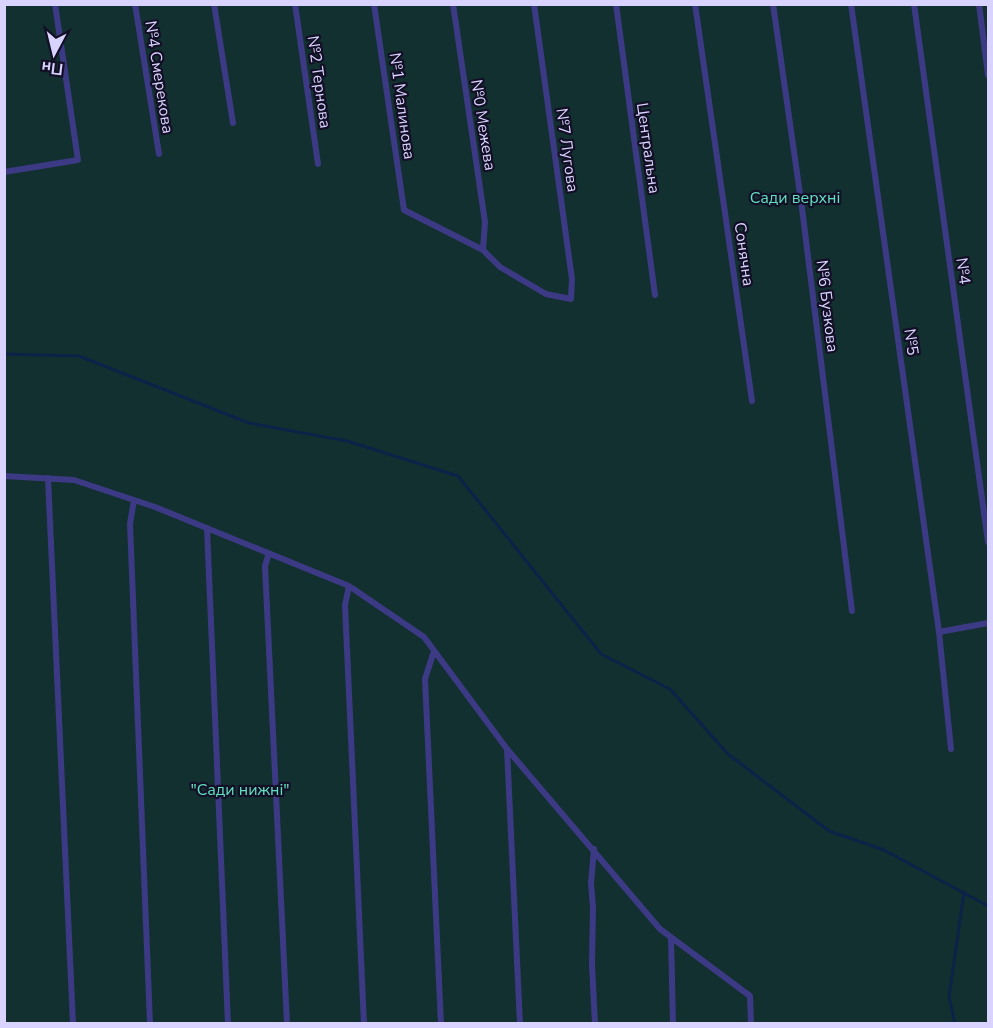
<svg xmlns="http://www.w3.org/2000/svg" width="993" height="1028" font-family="'Nunito Sans',sans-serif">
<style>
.green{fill:#12302f}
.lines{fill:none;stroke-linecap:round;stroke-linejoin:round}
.stream{stroke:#0c2248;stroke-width:3}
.service{stroke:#3d3a85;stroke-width:6}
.labels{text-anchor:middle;stroke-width:4.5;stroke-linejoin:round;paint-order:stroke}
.street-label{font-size:16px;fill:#d9d4ff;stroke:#130f26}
.park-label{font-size:16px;fill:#5fe0c0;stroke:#130f26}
</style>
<rect width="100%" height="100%" fill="#130f26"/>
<!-- green -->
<path class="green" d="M5,5H988V1023L5,1024Z"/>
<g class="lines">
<!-- stream -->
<path class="stream" d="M4,354L79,356L249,423L347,441L458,476L601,654L670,689L728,754L829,831L884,850L988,906
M955,1024L949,997L964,892"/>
<!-- service -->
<path class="service" d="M135,4L159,154
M214,4L233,123
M295,4L318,164
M374,4L404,210L483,250L500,267L546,294L571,299L572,279L534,4
M453,4L485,222L483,250
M616,4L655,295
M695,4L752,401
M773,4L802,208L852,611
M851,4L939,632L988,623
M914,4L988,542
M979,4L988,75
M4,172L78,160L55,4
M4,476L74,480L155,507L349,586L424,637L507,749L660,929L750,996L751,1024
M48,478L73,1024
M134,500L130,524L150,1024
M207,528L228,1024
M269,553L265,566L287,1024
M349,586L345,605L364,1024
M939,632L951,749
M434,651L425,679L441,1024
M507,749L520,1024
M594,849L591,883L593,907L592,964L595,1024
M671,937L673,1024"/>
</g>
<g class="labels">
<!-- street labels -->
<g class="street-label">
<text transform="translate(160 77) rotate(81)" y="6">№4 Смерекова</text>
<text transform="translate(320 82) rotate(82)" y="6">№2 Тернова</text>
<text transform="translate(403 106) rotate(82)" y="6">№1 Малинова</text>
<text transform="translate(484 125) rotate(81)" y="6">№0 Межева</text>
<text transform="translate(649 148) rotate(82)" y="6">Центральна</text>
<text transform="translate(568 150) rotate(82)" y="6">№7 Лугова</text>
<text transform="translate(745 254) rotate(82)" y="6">Сонячна</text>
<text transform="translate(964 271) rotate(82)" y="6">№4</text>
<text transform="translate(828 306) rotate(83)" y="6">№6 Бузкова</text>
<text transform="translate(912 342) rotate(82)" y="6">№5</text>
</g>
<!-- park labels -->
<g class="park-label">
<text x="795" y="203">Сади верхні</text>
<text x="240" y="795">"Сади нижні"</text>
</g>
</g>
<!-- border -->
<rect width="993" height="1028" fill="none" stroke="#d9d4ff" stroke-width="12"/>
<!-- north arrow -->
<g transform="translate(54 54) rotate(187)" stroke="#130f26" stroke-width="4.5" paint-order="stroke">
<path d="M0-4.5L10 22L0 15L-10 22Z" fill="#d9d4ff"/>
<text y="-9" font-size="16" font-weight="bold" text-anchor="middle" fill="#d9d4ff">Пн</text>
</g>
</svg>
